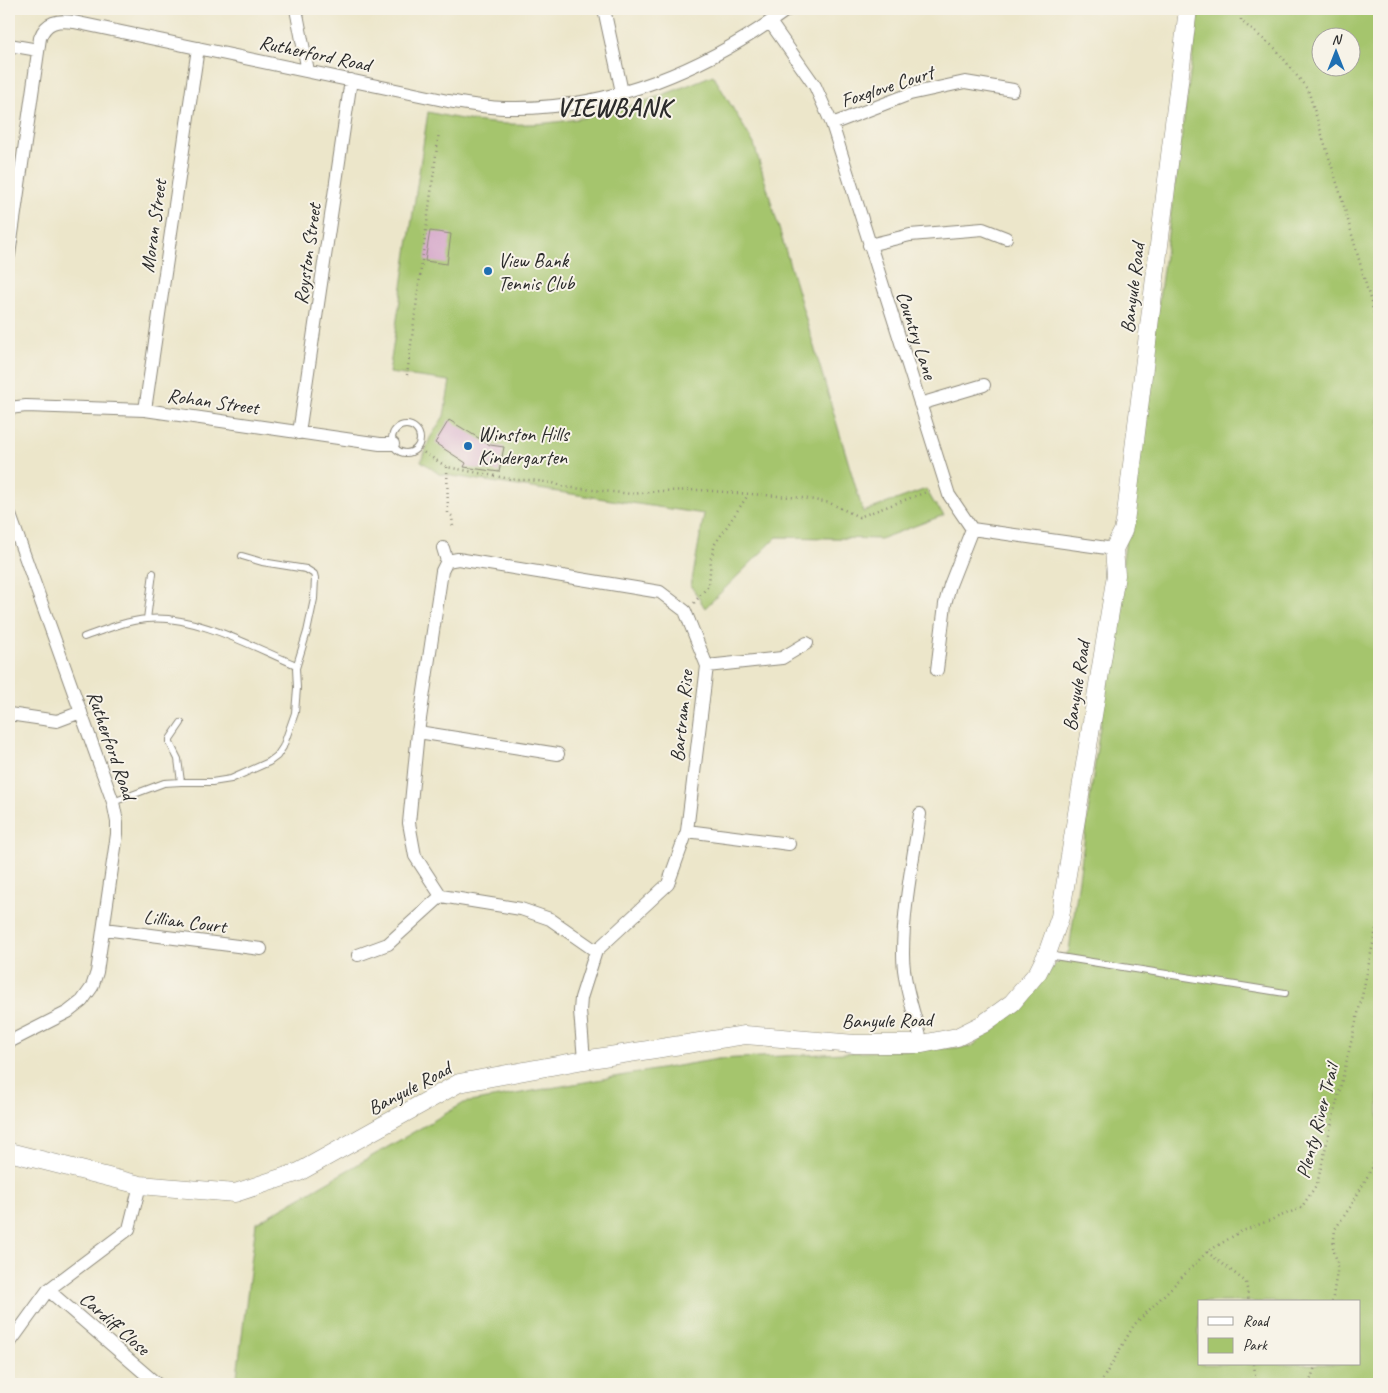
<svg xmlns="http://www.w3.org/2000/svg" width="1388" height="1393" font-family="Caveat,sans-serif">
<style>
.green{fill:#a5c56d;stroke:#68784c;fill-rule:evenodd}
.building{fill:#d5a8ca}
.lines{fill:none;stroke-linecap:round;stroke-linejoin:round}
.lane-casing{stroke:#8c887a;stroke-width:8}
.street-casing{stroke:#8c887a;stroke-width:14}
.secondary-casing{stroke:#8c887a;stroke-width:19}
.path{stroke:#8c887a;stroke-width:2.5;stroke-dasharray:1 4;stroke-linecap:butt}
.lane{stroke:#fff;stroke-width:6}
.street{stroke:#fff;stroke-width:12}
.secondary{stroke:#fff;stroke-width:18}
.poi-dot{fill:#1f6fb2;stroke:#f7f3e8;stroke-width:2}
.labels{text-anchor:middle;stroke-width:4;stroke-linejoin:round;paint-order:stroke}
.street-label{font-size:20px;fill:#2b2b2b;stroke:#f7f3e8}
.poi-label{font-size:20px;fill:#2b2b2b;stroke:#f7f3e8;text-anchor:start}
.district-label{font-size:25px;font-weight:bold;letter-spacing:1px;fill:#2b2b2b;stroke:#f7f3e8}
</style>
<rect width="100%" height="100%" fill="#f7f3e8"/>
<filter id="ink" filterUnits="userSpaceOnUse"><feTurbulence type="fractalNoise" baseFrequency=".02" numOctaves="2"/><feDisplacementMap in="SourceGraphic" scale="10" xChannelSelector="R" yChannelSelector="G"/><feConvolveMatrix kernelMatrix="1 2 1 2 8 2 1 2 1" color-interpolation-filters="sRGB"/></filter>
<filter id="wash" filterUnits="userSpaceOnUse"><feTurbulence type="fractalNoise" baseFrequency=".0096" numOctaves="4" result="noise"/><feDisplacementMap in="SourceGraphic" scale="20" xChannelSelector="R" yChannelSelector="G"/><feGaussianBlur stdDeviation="1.12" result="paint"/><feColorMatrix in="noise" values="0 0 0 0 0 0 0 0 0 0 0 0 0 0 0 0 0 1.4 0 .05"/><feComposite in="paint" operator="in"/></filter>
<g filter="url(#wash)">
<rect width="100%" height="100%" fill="#ece6ca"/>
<!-- green -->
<path class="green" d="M1199,9H1379V1384H236L256,1223L464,1103L718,1059L972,1047L1069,951ZM1320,38H1350V68H1320ZM1199,1302H1359V1364H1199Z
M713,75L754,144L863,512L926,489L934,503L944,515L880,539L777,537L705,608L691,586L704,514L439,474L421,461L430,438L444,416L450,381L389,373L428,112C454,118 480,123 507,124C580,127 648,102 713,75Z"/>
<g id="blocks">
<!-- building -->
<path class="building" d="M430,231L451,234L447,264L425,261Z
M449,420L490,445L504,447L499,472L464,467L466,463L435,443Z"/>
</g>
</g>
<g filter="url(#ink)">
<use href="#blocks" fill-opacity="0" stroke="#8c887a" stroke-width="1"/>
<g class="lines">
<!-- lane casing -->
<g class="lane-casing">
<path id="lane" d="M392 439a14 14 0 1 1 28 0a14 14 0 1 1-28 0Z
M147,619L153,573
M84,637C104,630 125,621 147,619C194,614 253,647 296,665
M181,782L178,759L170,743V739L181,723
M113,802L164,783L181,782H212L231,779L269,762L277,756L283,747L295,713L297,688L296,668L307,632L314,599L315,578L314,574L306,569L262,562L242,556
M1048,955L1285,993"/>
</g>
<!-- street casing -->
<g class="street-casing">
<path id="street" d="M296,9L308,71
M604,9L622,92
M770,22L815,86L832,124L949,495L972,529L1114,549
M9,45L38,50
M832,124L910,94L965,82L1013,90
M869,245L910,235L983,229L1006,238
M9,255L40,38C46,21 58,20 74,22L448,101C468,104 488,108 509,108C610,110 708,68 788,9
M920,404L984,385
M9,408L26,406L145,410L380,444H393
M145,410L198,48
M299,433L351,80
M9,512L113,802L117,822V834L97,972L92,987L82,1001L68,1012L9,1042
M443,548L447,561
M707,666L782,658L807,643
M937,670L945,604L950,585L972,529
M9,714L57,721L81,712
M418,732L558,754
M920,814C913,860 903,907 903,954C903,984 915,1015 922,1044
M687,831L789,844
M104,929L261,949
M358,955L388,944L441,896
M584,1060L580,1011L581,998L596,951L668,884L687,831L707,666L685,611L660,592L458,559L447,561L442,571L418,732L409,823L415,856L441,896L521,909L550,919L596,951
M48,1290L157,1384
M9,1344L48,1290L129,1229L140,1185"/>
</g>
<!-- secondary casing -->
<g class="secondary-casing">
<path id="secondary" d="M9,1152L140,1185L235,1193L299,1172L459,1083L584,1060L745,1035L855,1044H922L957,1037L983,1024L1012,1003L1038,972L1047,954L1060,917L1116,575L1114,549L1123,531L1125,522L1188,9"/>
</g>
<!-- path -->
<path class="path" d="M1241,9V21L1276,49L1308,90L1342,199L1379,331
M407,375L439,132
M419,444L423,452L447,467L516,480H530L553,483L564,487L632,494L660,491L699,490L803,498L830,503L859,517L929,491
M447,467L448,513L452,516L453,527
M694,603L709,585L711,558L715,544L748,495
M1207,1252L1246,1282L1249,1302
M1332,1302L1337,1272V1261L1333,1249L1335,1229L1351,1206L1372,1168L1379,1135
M1254,1364L1256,1384
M1100,1384L1134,1325L1207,1252L1240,1232L1301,1208L1317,1184L1361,1001L1379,915
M1309,1384L1316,1364"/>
<!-- lane -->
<use href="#lane" class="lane"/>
<!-- street -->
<use href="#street" class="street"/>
<!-- secondary -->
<use href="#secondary" class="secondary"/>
</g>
</g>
<!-- markers -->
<g class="poi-dot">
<circle cx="488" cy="271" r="5"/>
<circle cx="468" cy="446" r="5"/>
</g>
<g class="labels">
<!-- street labels -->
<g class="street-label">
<text transform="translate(315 53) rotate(12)" y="7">Rutherford Road</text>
<text transform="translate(887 86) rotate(-18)" y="7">Foxglove Court</text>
<text transform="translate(153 226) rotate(-82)" y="7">Moran Street</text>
<text transform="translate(307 254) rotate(-82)" y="7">Royston Street</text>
<text transform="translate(1132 288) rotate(-83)" y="7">Banyule Road</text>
<text transform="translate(917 335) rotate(72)" y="7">Country Lane</text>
<text transform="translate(213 401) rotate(8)" y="7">Rohan Street</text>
<text transform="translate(1076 686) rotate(-81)" y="7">Banyule Road</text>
<text transform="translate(681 716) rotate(-84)" y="7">Bartram Rise</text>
<text transform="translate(112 745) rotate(71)" y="7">Rutherford Road</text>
<text transform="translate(185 921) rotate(7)" y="7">Lillian Court</text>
<text transform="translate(887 1020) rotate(-1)" y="7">Banyule Road</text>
<text transform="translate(409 1088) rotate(-28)" y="7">Banyule Road</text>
<text transform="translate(1317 1121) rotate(-75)" y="7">Plenty River Trail</text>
<text transform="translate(115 1323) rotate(41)" y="7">Cardiff Close</text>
</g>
<!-- poi labels -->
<g class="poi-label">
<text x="498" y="267">View Bank<tspan x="498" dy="23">Tennis Club</tspan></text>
<text x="478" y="441">Winston Hills<tspan x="478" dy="23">Kindergarten</tspan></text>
</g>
<!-- district labels -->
<g class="district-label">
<text x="614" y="116">VIEWBANK</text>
</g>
</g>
<!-- margin -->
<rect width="1388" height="1393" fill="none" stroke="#f7f3e8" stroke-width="30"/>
<!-- legend -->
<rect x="1198" y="1300" width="162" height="65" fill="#f7f3e8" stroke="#a5a39c"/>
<rect x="1208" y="1317" width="25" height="8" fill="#ffffff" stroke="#a5a39c"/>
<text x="1243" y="1326" font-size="15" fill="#2b2b2b">Road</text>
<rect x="1208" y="1338" width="25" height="15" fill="#a5c56d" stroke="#a5a39c"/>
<text x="1243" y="1350" font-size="15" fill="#2b2b2b">Park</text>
<!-- north arrow -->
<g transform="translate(1336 52)"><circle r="24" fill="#f7f3e8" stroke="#a5a39c"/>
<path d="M0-4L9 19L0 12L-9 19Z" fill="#1f6fb2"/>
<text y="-8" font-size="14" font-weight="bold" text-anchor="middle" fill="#2b2b2b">N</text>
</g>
</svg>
